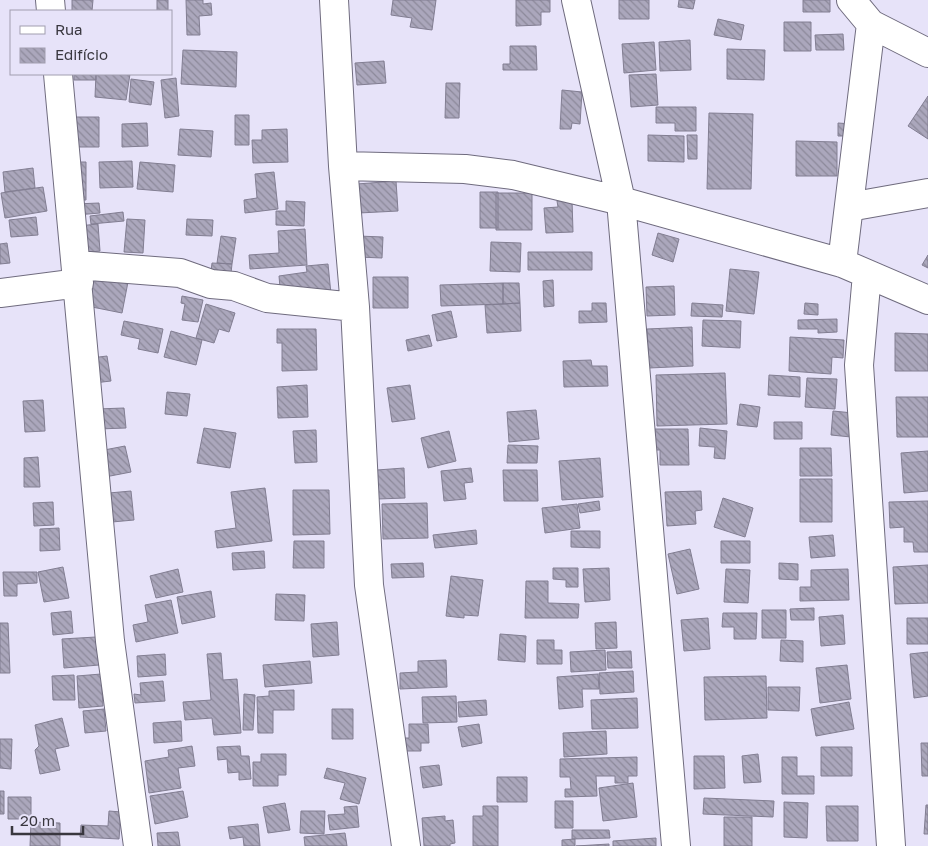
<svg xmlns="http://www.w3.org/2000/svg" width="928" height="846" font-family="'Golos Text',sans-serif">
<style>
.building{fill:url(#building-back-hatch);stroke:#827e92}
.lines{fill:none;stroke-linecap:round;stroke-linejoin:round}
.minor-casing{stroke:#6f6b7e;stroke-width:30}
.minor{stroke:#fff;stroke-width:28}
</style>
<defs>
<pattern id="building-back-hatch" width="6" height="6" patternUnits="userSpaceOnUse" patternTransform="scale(1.25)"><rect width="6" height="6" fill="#aba7bc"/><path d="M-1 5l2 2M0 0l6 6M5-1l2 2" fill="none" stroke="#8c899a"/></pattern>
</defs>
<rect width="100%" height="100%" fill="#e7e3f9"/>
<!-- building -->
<path class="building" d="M72,0H93L92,11H72Z
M157,0H168V11H157Z
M186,0H203V4L211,3L212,15L199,16L200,35H187Z
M393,0H436L432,30L410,27L412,18L391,15Z
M516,0H550V12H541V25L516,26Z
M619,0H649V19H619Z
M679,0H695L693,9L678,7Z
M803,0H830V12H803Z
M718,19L744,25L741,40L714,35Z
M784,22H811V51H784Z
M843,34L844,50H816L815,35Z
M690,40L691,70L660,71L659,42Z
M654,42L656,70L624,73L622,44Z
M510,46H536L537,70H503V64H510Z
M727,49L765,50L764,80L727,79Z
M183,50L237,52L236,87L181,84Z
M384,61L386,83L357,85L355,63Z
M74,74H96V80H74Z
M96,74H130L126,100L95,97Z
M656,74L658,105L631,107L629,75Z
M176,78L179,116L165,118L161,80Z
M131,79L154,82L151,105L129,102Z
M446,83H460L459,118H445Z
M562,90L582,92L580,124L572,123L571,129H560Z
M928,96V139L908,126Z
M656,107H696V131H675V123H656Z
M709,113L753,114L751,189H707Z
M235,115H249V145H235Z
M75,117H99V147H75Z
M147,123L148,146L122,147V124Z
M838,123L852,124L851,136H838Z
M180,129L213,131L211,157L178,155Z
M287,129L288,162L253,163L252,140H262V130Z
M648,135L684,136V162L648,161Z
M687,135H697V159H688Z
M796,141L837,142V176H796Z
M132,161L133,187L100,188L99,162Z
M75,162H86V200H75Z
M140,162L175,165L173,192L137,189Z
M33,168L35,188L5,192L3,172Z
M274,172L278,209L245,213L244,200L257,198L255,174Z
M396,181L398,211L359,213L357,184Z
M43,187L47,211L5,218L1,193Z
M480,192H498V228H480Z
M496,193H532V230H496Z
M572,200L573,232L546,233L544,208L558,207L557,201Z
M286,201L305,202L304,226L276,225V211H286Z
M99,203L100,213L76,215L75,204Z
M123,212L124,221L91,224L90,216Z
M36,217L38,235L11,237L9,220Z
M127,219L145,220L143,253L124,252Z
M187,219L213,220L212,236L186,235Z
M98,224L100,251L80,253L78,226Z
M305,229L307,265L250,269L249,255L279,253L278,231Z
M658,233L679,239L673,262L652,255Z
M221,236L236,238L232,264L217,263Z
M358,236L383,237L382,258L358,257Z
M491,242L521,243L520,272L490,271Z
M7,243L10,263L0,264V244Z
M528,252H592V270H528Z
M928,255V268L922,265Z
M212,263L232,264L230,282L210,280Z
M328,264L331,294L281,299L279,276L307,272L306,266Z
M730,269L759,272L754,314L726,311Z
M94,275L128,282L122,313L87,306Z
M373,277H408V308H373Z
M553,280L554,306L544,307L543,281Z
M503,283H519L520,303L503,304Z
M503,283V304L441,306L440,285Z
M674,286L675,315L647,316L646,287Z
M182,296L203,300L198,322L182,320L185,304L181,303Z
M520,303L521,331L487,333L485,305Z
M592,303H606L607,322L579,323V311H592Z
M692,303L723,305L722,317L691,316Z
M805,303L818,304V315L804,314Z
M206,304L235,313L229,332L219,329L214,343L196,338Z
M451,311L457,337L437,341L432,315Z
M837,319V332L818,333V329H798V320Z
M703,320L741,321L740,348L702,346Z
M124,321L163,329L158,353L138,349L140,339L121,335Z
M692,327L693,366L649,368L647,329Z
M277,329H316L317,370L282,371V343H277Z
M171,331L202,340L196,365L164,357Z
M895,333L928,334V371H895Z
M429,335L432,346L408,351L406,340Z
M790,337L844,340L843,358L832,357L831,374L789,371Z
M107,356L111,381L94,383L91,358Z
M591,360L592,366H607L608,386L564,387L563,361Z
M725,373L727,424L657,426L656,375Z
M769,375L800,377V397L768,395Z
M807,378L837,379L835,409L805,407Z
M307,385L308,417L278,418L277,387Z
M410,385L415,419L392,422L387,388Z
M167,392L190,394L187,416L165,414Z
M896,397H928V437H897Z
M43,400L45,431L25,432L23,401Z
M740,404L760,407L757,427L737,425Z
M124,408L126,428L98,429L97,409Z
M536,410L539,439L509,442L507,412Z
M833,411L853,413L851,437L831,435Z
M774,422H802V439H774Z
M204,428L236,433L230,468L197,463Z
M700,428L727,431L725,459L714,458L715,447L699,446Z
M648,429H688L689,465H660V450H648Z
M316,430L317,462L295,463L293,431Z
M449,431L456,461L428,468L421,438Z
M508,445L538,446L537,463H507Z
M125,446L131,472L105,477L99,451Z
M800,448H831L832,476H800Z
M928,451V491L904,493L901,453Z
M38,457L40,487H24V458Z
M600,458L603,497L562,500L559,461Z
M404,468L405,498L378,499L377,470Z
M471,468L473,482L464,483L466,499L444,501L441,471Z
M503,470H537L538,501H504Z
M800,479H832V522H800Z
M265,488L272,541L217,548L215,531L236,528L231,492Z
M293,490H329L330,534L293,535Z
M131,491L134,520L112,522L109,493Z
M701,491L702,510L695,511L696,524L667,526L665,492Z
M723,498L753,508L745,537L714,527Z
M599,501L600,510L580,513L578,504Z
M928,501V552H914L913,542H904V527L890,528L889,502Z
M53,502L54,525L34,526L33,503Z
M427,503L428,538L383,539L382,504Z
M577,504L580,528L545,533L542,508Z
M59,528L60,550L40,551V529Z
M476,530L477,544L435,548L433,535Z
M571,531H600V548L571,547Z
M833,535L835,556L811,558L809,537Z
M294,541H324V568H293Z
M721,541H750V563H721Z
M690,549L699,589L677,594L668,554Z
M264,551L265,568L233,570L232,553Z
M423,563L424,577L392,578L391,564Z
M779,563L798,564V580L779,579Z
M928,565V603L895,604L893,567Z
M63,567L69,598L44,602L38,572Z
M553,568H578V587H566V580L553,579Z
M609,568L610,600L585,602L583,569Z
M178,569L183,592L156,598L150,576Z
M726,569L750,570L748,603L724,602Z
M848,569L849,600L800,601V587H811V570Z
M3,572H37V583L17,584V596H4Z
M451,576L483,580L478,616L464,615V618L446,616Z
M526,581H548V603L579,604L578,618H525Z
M211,591L215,617L182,624L177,597Z
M276,594L305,595L304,621L275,620Z
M171,600L178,633L136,642L133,625L148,622L145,605Z
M814,608V620H791L790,609Z
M762,610H786V638H762Z
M71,611L73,633L53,635L51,613Z
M723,613H757L756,639H734V627H722Z
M843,615L845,644L821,646L819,617Z
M708,618L710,649L684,651L681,620Z
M907,618H928V644H907Z
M337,622L339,655L313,657L311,624Z
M616,622L617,648L596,649L595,623Z
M0,623H8L10,673H0Z
M500,634L526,636L525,662L498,660Z
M96,637L99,665L64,668L62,639Z
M537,640H554V650H562V664H537Z
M781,640L803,641V662L780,661Z
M605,650L606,670L571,672L570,652Z
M631,651L632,668H608L607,652Z
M928,652V696L914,698L910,654Z
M221,653L223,680L237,679L241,733L214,735L212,718L185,720L183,702L211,700L207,654Z
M165,654L166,675L138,677L137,656Z
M446,660L447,687L400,689V673L418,672V661Z
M310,661L312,683L265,687L263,665Z
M847,665L851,699L820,703L816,668Z
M633,671L634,692L600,694L599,673Z
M101,674L103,706L79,708L77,676Z
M598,674L599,689H582L583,707L559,709L557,677Z
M74,675L75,700H53L52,676Z
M766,676L767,718L705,720L704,677Z
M163,681L165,701L135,703L134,694L141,695L140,683Z
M768,687H800L799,711L768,710Z
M294,690V710H273V733H258L257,697L269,696V691Z
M244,694L255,695L253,730H243Z
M456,696L457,722L423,723L422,697Z
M637,698L638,728L592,729L591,700Z
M486,700L487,715L459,717L458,702Z
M849,702L854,729L816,736L811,709Z
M104,709L106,731L85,733L83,711Z
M332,709H353V739H332Z
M62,718L69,746L55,749L60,770L40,774L35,750L39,746L35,725Z
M181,721L182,741L154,743L153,723Z
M409,724H428L429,743H421V751H399L398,738H409Z
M479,724L482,743L462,747L458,727Z
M606,731L607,754L564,757L563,733Z
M0,739H12L11,769L0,768Z
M921,743H928V776H922Z
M192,746L195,766L178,768L181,788L149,793L145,761L169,757L168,750Z
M240,746L241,756H249L251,779L239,780V772L228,773L227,759L218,760L217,747Z
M821,747H852V776H821Z
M261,754H286V775H278V786H253V762H261Z
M758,754L761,782L744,783L742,756Z
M694,756H724L725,788L694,789Z
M637,757V776H628V783H615V776H596L597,796L565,797V789H571L570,777H560V759Z
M782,757H797V776H814V794H782Z
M439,765L442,785L423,788L420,767Z
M327,768L366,778L359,804L340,799L345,783L324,778Z
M497,777H527V802H497Z
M633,783L637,817L603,821L599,788Z
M0,791H4V814H0Z
M183,791L188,817L155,824L150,796Z
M8,797H31V819H8Z
M704,798L774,801L773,817L703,814Z
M555,801H573V828H555Z
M784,802L808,803L807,838L784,837Z
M285,803L290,830L268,833L263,807Z
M926,805H928V834H924Z
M357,806L359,827L330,830L328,815L345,814L344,807Z
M483,806H498V846H473V816H483Z
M826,806H858V841H827Z
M109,811L121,812L119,839L80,837L81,825L108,826Z
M301,811H325L324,834L300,833Z
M445,816V821L453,820L455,843L450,844V846H424L422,818Z
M724,817H752V846H724Z
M31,822L60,823V846H30Z
M258,824L260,846H244L243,837L230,839L228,827Z
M572,830H609L610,838L572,839Z
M178,832L180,846H158L157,833Z
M345,833L347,846H305L304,837Z
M656,838V846H613V841Z
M575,839V846H562V840Z
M609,844V846H576Z"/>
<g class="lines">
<!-- minor casing -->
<g class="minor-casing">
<path id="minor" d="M50,0L51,11
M334,0L343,166L355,307L369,585L406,846
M576,0L621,201L676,846
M851,0L871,24L928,53
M58,74L110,641L138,846
M343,166L465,169L513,175L621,201L842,263L928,300
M849,207L928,193
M842,263L871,24
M77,265L180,273L211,284L234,286L267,298L355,307
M867,274L859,365L891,846
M0,293L79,283"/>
</g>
<!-- minor -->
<use href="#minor" class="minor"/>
</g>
<!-- legend -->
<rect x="10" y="10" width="162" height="65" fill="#e7e3f9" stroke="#a19eaf"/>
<rect x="20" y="26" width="25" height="8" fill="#ffffff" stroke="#a19eaf"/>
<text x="55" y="35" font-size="15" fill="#39373f">Rua</text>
<rect x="20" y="48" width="25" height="15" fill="url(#building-back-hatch)" stroke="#a19eaf"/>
<text x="55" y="60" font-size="15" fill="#39373f">Edifício</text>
<!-- scale -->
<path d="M12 826v8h71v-8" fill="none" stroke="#39373f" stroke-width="2.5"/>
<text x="20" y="826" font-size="15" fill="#39373f" stroke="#e7e3f9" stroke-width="4" paint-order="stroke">20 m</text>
</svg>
